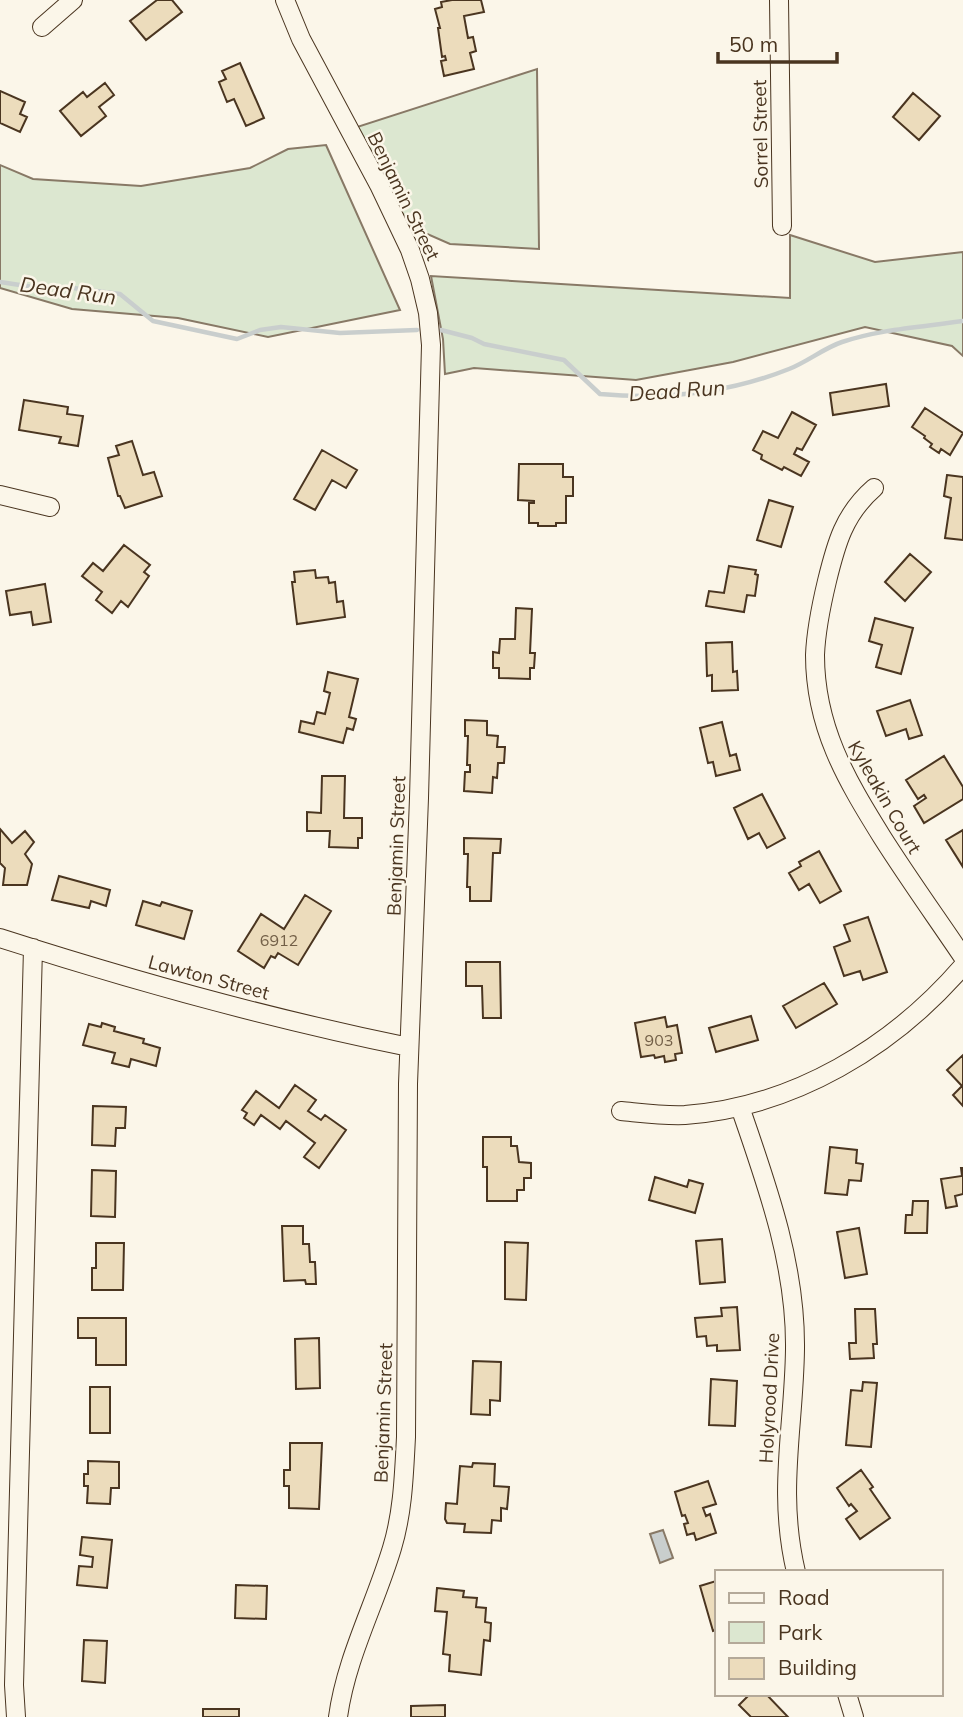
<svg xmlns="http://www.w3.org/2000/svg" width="963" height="1717" font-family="Mulish,sans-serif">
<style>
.green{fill:#dce7d0;stroke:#887966;stroke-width:2}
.water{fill:#c9cecd;stroke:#887966;stroke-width:2}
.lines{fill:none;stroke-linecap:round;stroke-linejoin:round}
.stream{stroke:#c9cecd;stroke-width:4.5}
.building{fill:#ecdcbc;stroke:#4a3520;stroke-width:2}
.minor-casing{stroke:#4a3520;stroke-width:20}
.minor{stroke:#fbf6e9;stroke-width:18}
.labels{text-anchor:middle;stroke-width:5;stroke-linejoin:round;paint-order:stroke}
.number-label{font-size:16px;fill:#725f47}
.street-label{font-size:19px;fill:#4a3520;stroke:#fbf6e9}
.water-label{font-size:21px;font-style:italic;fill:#4a3520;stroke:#fbf6e9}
</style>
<rect width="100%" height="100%" fill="#fbf6e9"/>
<!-- green -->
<path class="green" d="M537,69L539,249L450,244L409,226L357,127Z
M326,145L400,310L268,337L178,318L72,309L0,288V165L33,179L141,186L250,168L288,149Z
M790,235L875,262L963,252V356L952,346L865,327L733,362L636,380L474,368L445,374L443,339L431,276L790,298Z"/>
<!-- water -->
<path class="water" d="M663,1530L673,1558L660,1563L650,1534Z"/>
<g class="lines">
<!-- stream -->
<path class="stream" d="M0,282L33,287L73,288L120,294L153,321L237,339L260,330L281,327L340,333L417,330
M441,330L472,338L484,344L564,360L600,394C664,400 729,393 789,369C807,362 824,348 842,342C881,329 922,327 963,321"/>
</g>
<!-- building -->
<path class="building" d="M157,0H172L182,12L146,40L130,21Z
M452,0H481L484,12L464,16L468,38L473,37L476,51L470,53L474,69L444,76L441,61L446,60L445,56L442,57L438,28H440L435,9L442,7L441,2Z
M240,63L264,118L246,126L234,99L227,102L219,82L226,79L222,71Z
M105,83L114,95L99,107L106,116L81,136L60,111L83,92L87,97Z
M0,91L25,102L20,114L27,117L20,132L0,123Z
M913,93L940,116L919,140L893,117Z
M886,384L889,406L833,415L830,393Z
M24,400L68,407L67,414L83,416L78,446L59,443L61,437L19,430Z
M925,408L963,433L950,455L941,449L939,453L930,447L932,444L924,438L925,436L912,427Z
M792,412L816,425L802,450L797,448L794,454L809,462L801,476L784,467L782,470L761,459L762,455L753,450L763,431L778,438Z
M132,441L143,475L154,472L162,496L125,508L120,496H118L108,458L119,455L116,446Z
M322,450L357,470L346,488L332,480L315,510L294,499Z
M519,464H563V477H573V496H566V523H556V526H538V523H529V503H534V501L518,500Z
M947,475L963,477V540L945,538L951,498L944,496Z
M769,500L793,507L781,547L757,540Z
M124,545L150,565L144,572L149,576L128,607L121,601L112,613L96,600L102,592L82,576L93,563L103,571Z
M910,554L931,572L905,601L885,582Z
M729,566L756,570L755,574L758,575L755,596L747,595L744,612L706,606L709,591L724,593Z
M315,570L316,578L328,577L329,583L335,582L337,602L343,601L345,617L297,624L292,582H295L294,572Z
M45,584L51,622L33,625L31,612L10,615L6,591Z
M516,608L532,609L530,653H535L534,668H530V679L499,678V668H493V652L499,653L500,639H515Z
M875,618L913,628L901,674L876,667L882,645L869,641Z
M732,642L733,672L737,671L738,690L712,691V675L707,676L706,643Z
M328,672L358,679L349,717L356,719L353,730L347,728L343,743L299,732L301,721L314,724L317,712L325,714L330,693L324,691Z
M910,700L922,735L909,739L906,729L886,736L877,711Z
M465,720L487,721V735L498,736L497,747H505L504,763H498L497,778L493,777L492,793L464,791L465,772H470V765H467L468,736H465Z
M722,722L730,756L736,754L740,770L716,776L713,762L708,763L700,728Z
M944,756L963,787V799L924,823L914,806L926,798L924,795L918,799L906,780Z
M322,776H345L344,818H362V838H358V848L329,847L330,831H307V812L321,813Z
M762,794L785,838L767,848L759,833L748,839L734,808Z
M0,829L12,843L25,831L34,842L25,854L32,864L27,885H3L5,868L0,863Z
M963,830V867L946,840Z
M464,838L501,839L500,853H493L491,901H470V887H467L468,854H464Z
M819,851L841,891L820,903L809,884L799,890L789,873L801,866L799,862Z
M59,876L110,890L106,906L91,901L89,908L52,900Z
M305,895L331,911L298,965L278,953L275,958L271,956L264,968L238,951L261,914L284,929Z
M143,901L160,906L162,902L192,911L184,939L136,925Z
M868,917L887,972L863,980L860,971L844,976L834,947L850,941L844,925Z
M466,962H500L501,1018H483L482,986H466Z
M824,983L837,1004L796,1028L783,1006Z
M751,1016L758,1040L716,1052L709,1028Z
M665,1017L667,1027L677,1025L682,1053L675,1054L676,1060L665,1062L664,1056L655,1058L654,1055L641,1057L635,1023Z
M102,1023L115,1027L114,1031L144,1039L143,1043L160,1048L156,1066L131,1059L129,1067L112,1063L115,1053L83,1045L89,1024L101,1027Z
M963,1055V1106L953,1095L962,1086L947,1070Z
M295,1085L316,1100L308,1111L321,1120L325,1115L346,1130L319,1168L304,1157L315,1143L286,1121L280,1129L261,1115L254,1125L244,1118L247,1113L242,1110L256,1091L279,1108Z
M93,1106L126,1107L125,1128H116L115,1146L92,1145Z
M483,1137H511V1146H517L519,1162L531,1163V1178H524V1190H517V1201H487V1167H483Z
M830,1147L857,1150L856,1163L863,1164L861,1181L849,1180L847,1195L825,1193Z
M961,1168H963V1194L955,1196L957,1206L946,1208L941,1179L962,1176Z
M92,1170L116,1171L115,1217L91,1216Z
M655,1177L687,1187L689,1180L703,1184L695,1213L649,1200Z
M913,1201H928L927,1233H905L906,1215H912Z
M282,1226H303V1244H309L310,1262H315L316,1284H306L305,1280L284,1281Z
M859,1228L867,1274L845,1278L837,1232Z
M722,1239L725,1282L700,1284L696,1241Z
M505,1242L528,1243L526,1300L505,1299Z
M96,1243H124L123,1290H92V1268H96Z
M737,1307L740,1350L717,1351V1345L707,1346L706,1336L697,1337L695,1318L722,1316L721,1308Z
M855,1309H875L877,1344H873L874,1358L850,1359L849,1343H856Z
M78,1318H126V1365H96V1338H78Z
M319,1338L320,1388L296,1389L295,1339Z
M473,1361L501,1362L500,1401L490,1400V1415L471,1414Z
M711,1379L737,1381L735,1426L709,1425Z
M863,1382L877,1383L871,1447L846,1445L851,1390L862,1391Z
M90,1387H110V1433H90Z
M290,1443H322L319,1509L289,1508V1486H284V1470H290Z
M88,1461L119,1462V1488H111L110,1504L87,1503L88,1486H84V1474H88Z
M473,1463L495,1464L494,1486L509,1487L507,1509L501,1508V1521L492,1520L491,1533L464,1532L465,1524L447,1523L445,1519L446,1503L457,1504L460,1466L472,1467Z
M861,1470L873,1487L870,1489L890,1518L860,1539L846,1519L857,1511L851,1504L849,1506L837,1488Z
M708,1481L716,1504L703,1508L706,1516L710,1514L716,1533L696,1540L694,1533L687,1535L684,1524L688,1523L685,1515L682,1516L675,1492Z
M82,1537L112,1540L107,1588L77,1585L79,1566L92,1567L93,1557L80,1555Z
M716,1581V1630L713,1631L700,1586Z
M236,1585L267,1586L266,1619L235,1618Z
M437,1588L464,1591L463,1597L477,1598L476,1607L486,1608L485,1622L491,1623L490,1641L484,1640L481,1675L449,1671L450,1655L443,1654L447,1612L435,1611Z
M84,1640L107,1641L105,1683L82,1681Z
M750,1694H766L788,1717H751L739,1705Z
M445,1705V1717H411V1706Z
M203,1709H239V1717H203Z"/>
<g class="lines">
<!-- minor casing -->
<g class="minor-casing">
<path id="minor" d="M285,0L301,39L379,185L410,250L420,279L428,313L431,345L419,798L408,1084L406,1437C404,1474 403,1512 392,1548C375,1605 346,1658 338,1717
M779,0L782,226
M42,27L73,0
M874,488C844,514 836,544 827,581C821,606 816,630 815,655C815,727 846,779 882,837C908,878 936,917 963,957
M0,495L50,507
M0,938C134,981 271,1019 409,1047
M740,1107C767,1185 796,1265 795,1349C794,1428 777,1492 796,1572
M621,1111C642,1113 664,1116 685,1115C794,1107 893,1047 963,966
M847,1694L854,1717
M16,1717L14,1685L33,948"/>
</g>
<!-- minor -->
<use href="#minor" class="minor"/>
</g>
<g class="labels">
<!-- number labels -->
<g class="number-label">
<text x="279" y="946">6912</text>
<text x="659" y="1046">903</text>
</g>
<!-- street labels -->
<g class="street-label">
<text transform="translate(760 134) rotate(-91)" y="7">Sorrel Street</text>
<text transform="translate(404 196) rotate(64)" y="7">Benjamin Street</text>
<text transform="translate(885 797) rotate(60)" y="7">Kyleakin Court</text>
<text transform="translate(396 846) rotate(-88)" y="7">Benjamin Street</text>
<text transform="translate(209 977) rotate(15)" y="7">Lawton Street</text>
<text transform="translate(769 1398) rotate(-87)" y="7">Holyrood Drive</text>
<text transform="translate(383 1413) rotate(-88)" y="7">Benjamin Street</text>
</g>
<!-- water labels -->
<g class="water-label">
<text transform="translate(68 291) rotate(8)" y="7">Dead Run</text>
<text transform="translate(677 391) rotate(-4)" y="7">Dead Run</text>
</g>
</g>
<!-- legend -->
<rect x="715" y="1570" width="228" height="126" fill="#fbf6e9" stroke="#b4a999" stroke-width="2"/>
<rect x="729" y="1593" width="35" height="10" fill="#fbf6e9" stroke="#b4a999" stroke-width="2"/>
<text x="778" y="1605" font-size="21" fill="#4a3520">Road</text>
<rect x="729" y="1622" width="35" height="21" fill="#dce7d0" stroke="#b4a999" stroke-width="2"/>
<text x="778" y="1640" font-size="21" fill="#4a3520">Park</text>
<rect x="729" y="1658" width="35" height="21" fill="#ecdcbc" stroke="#b4a999" stroke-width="2"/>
<text x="778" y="1675" font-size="21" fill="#4a3520">Building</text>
<!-- scale -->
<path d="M718 52v10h119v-10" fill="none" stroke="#4a3520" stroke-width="3.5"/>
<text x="729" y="52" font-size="21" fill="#4a3520" stroke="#fbf6e9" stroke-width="5" paint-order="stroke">50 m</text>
</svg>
